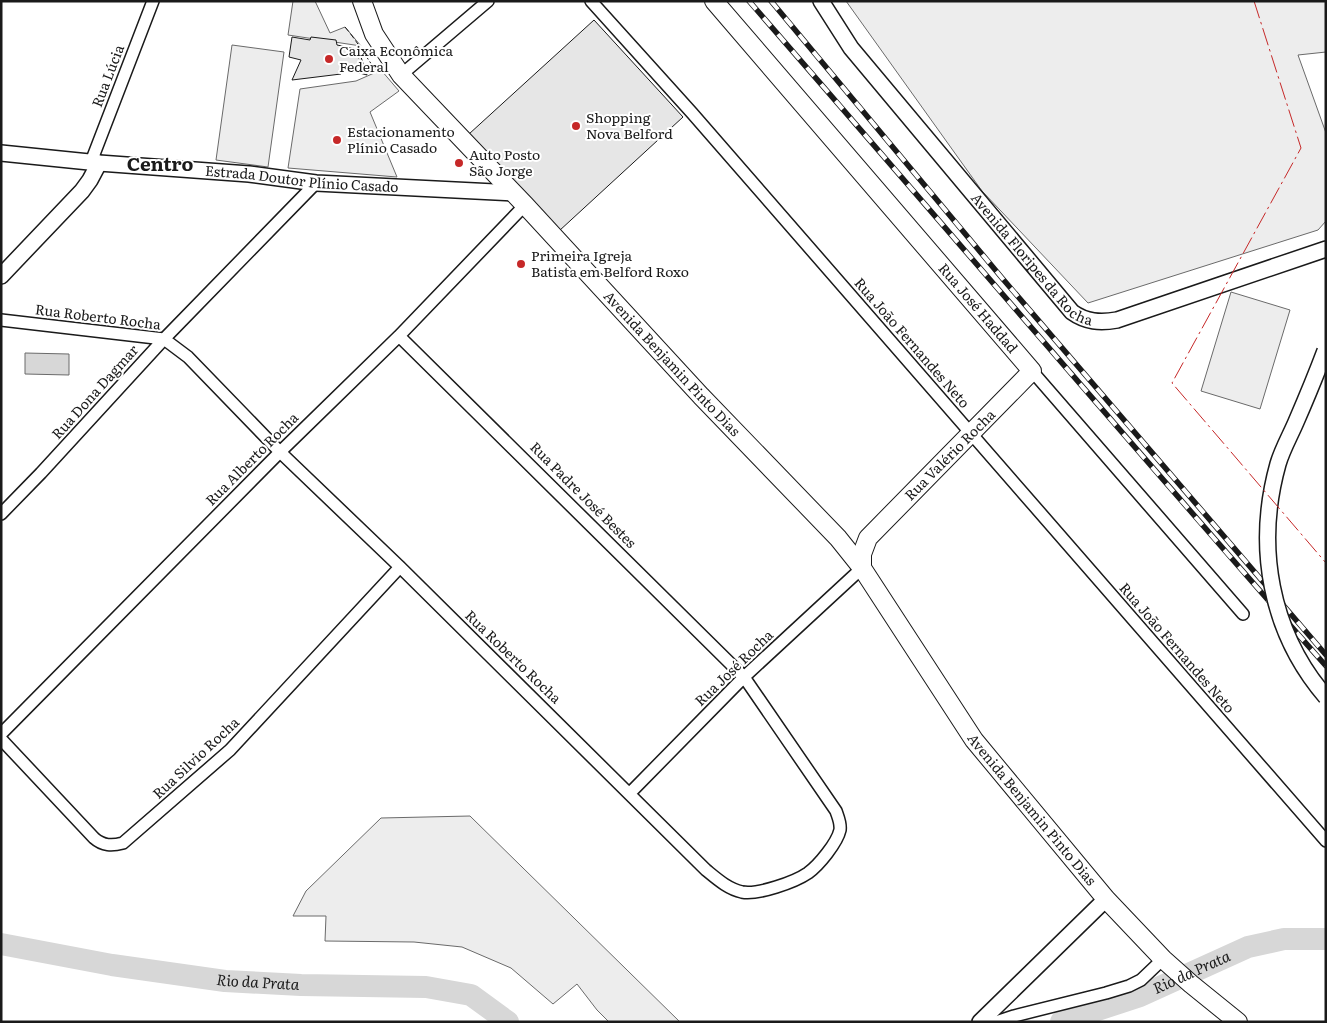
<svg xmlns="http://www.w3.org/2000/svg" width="1327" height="1023" font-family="Literata,serif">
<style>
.built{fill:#ededed;stroke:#6a6a6a}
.water{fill:#d7d7d7;stroke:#6a6a6a}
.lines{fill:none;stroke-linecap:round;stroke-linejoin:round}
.river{stroke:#d7d7d7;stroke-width:22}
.building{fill:#e6e6e6;stroke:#1a1a1a}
.street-casing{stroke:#1a1a1a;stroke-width:14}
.secondary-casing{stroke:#1a1a1a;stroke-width:18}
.primary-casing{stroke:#1a1a1a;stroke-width:20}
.street{stroke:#fff;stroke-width:11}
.secondary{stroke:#fff;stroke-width:15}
.primary{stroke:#fff;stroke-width:18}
.rail-casing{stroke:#1a1a1a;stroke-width:5.5}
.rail{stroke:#fff;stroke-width:4;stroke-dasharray:11;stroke-linecap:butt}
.secondary-bridge-casing{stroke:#1a1a1a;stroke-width:18;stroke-linecap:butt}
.secondary-bridge{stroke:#fff;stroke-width:15}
.fence{stroke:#1a1a1a;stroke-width:1;stroke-dasharray:6 2.5;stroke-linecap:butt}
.power{stroke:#c62828;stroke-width:1;stroke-dasharray:18 4 2.5 4;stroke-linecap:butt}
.poi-dot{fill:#c62828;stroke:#fff;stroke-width:2}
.labels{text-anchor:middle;stroke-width:4;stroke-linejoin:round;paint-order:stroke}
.poi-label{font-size:14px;fill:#1a1a1a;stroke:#fff;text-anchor:start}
.street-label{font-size:14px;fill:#1a1a1a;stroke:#fff}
.water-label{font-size:15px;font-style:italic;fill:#1a1a1a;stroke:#fff}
.district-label{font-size:19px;font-weight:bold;fill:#1a1a1a;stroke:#fff}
</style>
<rect width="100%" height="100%" fill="#fff"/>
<!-- built -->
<path class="built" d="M293,1H315L330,33L345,27L361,46L288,35Z
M846,1H1326V52L1298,55L1326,133V221L1318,230L1088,303L982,191Z
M232,45L284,52L268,167L216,160Z
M381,70L399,91L370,112L397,177L288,168L300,89L356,81Z
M1231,292L1290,310L1260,409L1201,391Z
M470,816L680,1022H609L597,1010L577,984L553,1004L511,968L462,947L414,942L325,941L326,916H293L306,891L381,818Z"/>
<!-- water -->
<path class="water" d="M25,353L69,354V375L25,374Z"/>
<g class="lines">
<!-- river -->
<g class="river">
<path id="s1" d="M1,944L112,965L225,981L301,985L426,987L471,995L508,1022"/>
<path id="s2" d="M1061,1022L1140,996L1248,947L1284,939H1326"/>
</g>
</g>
<!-- building -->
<path class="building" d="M594,20L683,117L559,231L469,134Z
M292,37L310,40L311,37L336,40L337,45L357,49L358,58L361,57L367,75L348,70V68L340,66L341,74L292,80L301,60L289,57Z"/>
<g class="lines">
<!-- street casing -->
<g class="street-casing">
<path id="street" d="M591,1L692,113L1326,841
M401,75L488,1
M91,162L153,1
M1,320L164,339L188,357L280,452L400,567L706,870C717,879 728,889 742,892C758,895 795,882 808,873C819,865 837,843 840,830C841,823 838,817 836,811L744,677L399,336
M1032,371L1243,614
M1,514L41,473L164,339L316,183
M1,734L280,452L399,336L525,205
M1,739L94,838C103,846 112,846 123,843L230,750L400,567
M630,793L744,677L862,568
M996,1022L1014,1016L1106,993L1129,986L1141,980L1163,959"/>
</g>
<!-- secondary casing -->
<g class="secondary-casing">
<g id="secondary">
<path id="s3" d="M821,1L851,48L1072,312C1086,322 1100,323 1117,320L1326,249"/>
<path id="s4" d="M1,153L99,163L249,174L316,183L513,193"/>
<path d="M1,276L82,191L90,180L99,163"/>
<path d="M980,1022L1106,899"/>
</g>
</g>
<!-- primary casing -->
<g class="primary-casing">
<g id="primary">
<path id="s5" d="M362,1L374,34L401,75L525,205L701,396L838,538L862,568L974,740L1106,899L1163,959L1191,984L1238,1022"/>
<path id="s6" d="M714,1L1032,371L868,538L862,554V568"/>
</g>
</g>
<!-- street -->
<use href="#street" class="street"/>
<!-- secondary -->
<use href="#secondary" class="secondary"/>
<!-- primary -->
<use href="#primary" class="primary"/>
<!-- rail casing -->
<g class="rail-casing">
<path id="rail" d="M749,1C942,223 1132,446 1326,666
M771,1L1002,278L1326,655"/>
</g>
<!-- rail -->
<use href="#rail" class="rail"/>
<!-- secondary-bridge casing -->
<g class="secondary-bridge-casing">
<path id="secondary-bridge" d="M1325,351C1316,375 1306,399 1296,422C1290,436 1282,450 1278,464C1255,546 1270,632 1326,697"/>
</g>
<!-- secondary-bridge -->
<use href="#secondary-bridge" class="secondary-bridge"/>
<!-- fence -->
<path class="fence" d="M345,27C357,41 366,57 377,72"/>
<!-- power -->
<path class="power" d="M1254,1L1301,148L1172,383L1326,563"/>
</g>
<!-- markers -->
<g class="poi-dot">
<circle cx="329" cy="59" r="5"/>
<circle cx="576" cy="126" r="5"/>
<circle cx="337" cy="140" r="5"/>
<circle cx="459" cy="163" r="5"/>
<circle cx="521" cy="264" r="5"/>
</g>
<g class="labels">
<!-- poi labels -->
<g class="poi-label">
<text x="339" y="56">Caixa Econômica<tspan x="339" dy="16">Federal</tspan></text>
<text x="586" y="123">Shopping<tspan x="586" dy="16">Nova Belford</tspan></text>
<text x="347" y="137">Estacionamento<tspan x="347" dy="16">Plínio Casado</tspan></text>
<text x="469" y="160">Auto Posto<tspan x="469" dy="16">São Jorge</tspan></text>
<text x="531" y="261">Primeira Igreja<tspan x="531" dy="16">Batista em Belford Roxo</tspan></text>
</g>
<!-- street labels -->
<g class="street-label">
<text transform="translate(108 76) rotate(-69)" y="5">Rua Lúcia</text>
<text dy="5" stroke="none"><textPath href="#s4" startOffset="302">Estrada Doutor Plínio Casado</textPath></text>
<text dy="5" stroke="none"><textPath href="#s3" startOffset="335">Avenida Floripes da Rocha</textPath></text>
<text dy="5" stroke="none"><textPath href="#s6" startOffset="405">Rua José Haddad</textPath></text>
<text transform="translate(98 317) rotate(7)" y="5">Rua Roberto Rocha</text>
<text transform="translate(912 343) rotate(49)" y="5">Rua João Fernandes Neto</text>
<text dy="5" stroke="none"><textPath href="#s5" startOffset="480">Avenida Benjamin Pinto Dias</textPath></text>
<text transform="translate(95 392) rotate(-48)" y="5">Rua Dona Dagmar</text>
<text transform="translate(950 455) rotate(-45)" y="5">Rua Valério Rocha</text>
<text transform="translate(252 459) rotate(-45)" y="5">Rua Alberto Rocha</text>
<text transform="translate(583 495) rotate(45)" y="5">Rua Padre José Bestes</text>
<text transform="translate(1177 648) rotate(49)" y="5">Rua João Fernandes Neto</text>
<text transform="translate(513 657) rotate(44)" y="5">Rua Roberto Rocha</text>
<text transform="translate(734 668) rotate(-44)" y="5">Rua José Rocha</text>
<text transform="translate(196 758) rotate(-43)" y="5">Rua Silvio Rocha</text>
<text dy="5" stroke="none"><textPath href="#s5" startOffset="1055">Avenida Benjamin Pinto Dias</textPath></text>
</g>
<!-- water labels -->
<g class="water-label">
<text dy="5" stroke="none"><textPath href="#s2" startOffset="140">Rio da Prata</textPath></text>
<text dy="5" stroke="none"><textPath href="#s1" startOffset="260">Rio da Prata</textPath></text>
</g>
<!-- district labels -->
<g class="district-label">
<text x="160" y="171">Centro</text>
</g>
</g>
<!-- border -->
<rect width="1327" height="1023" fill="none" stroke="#1a1a1a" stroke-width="5"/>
</svg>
